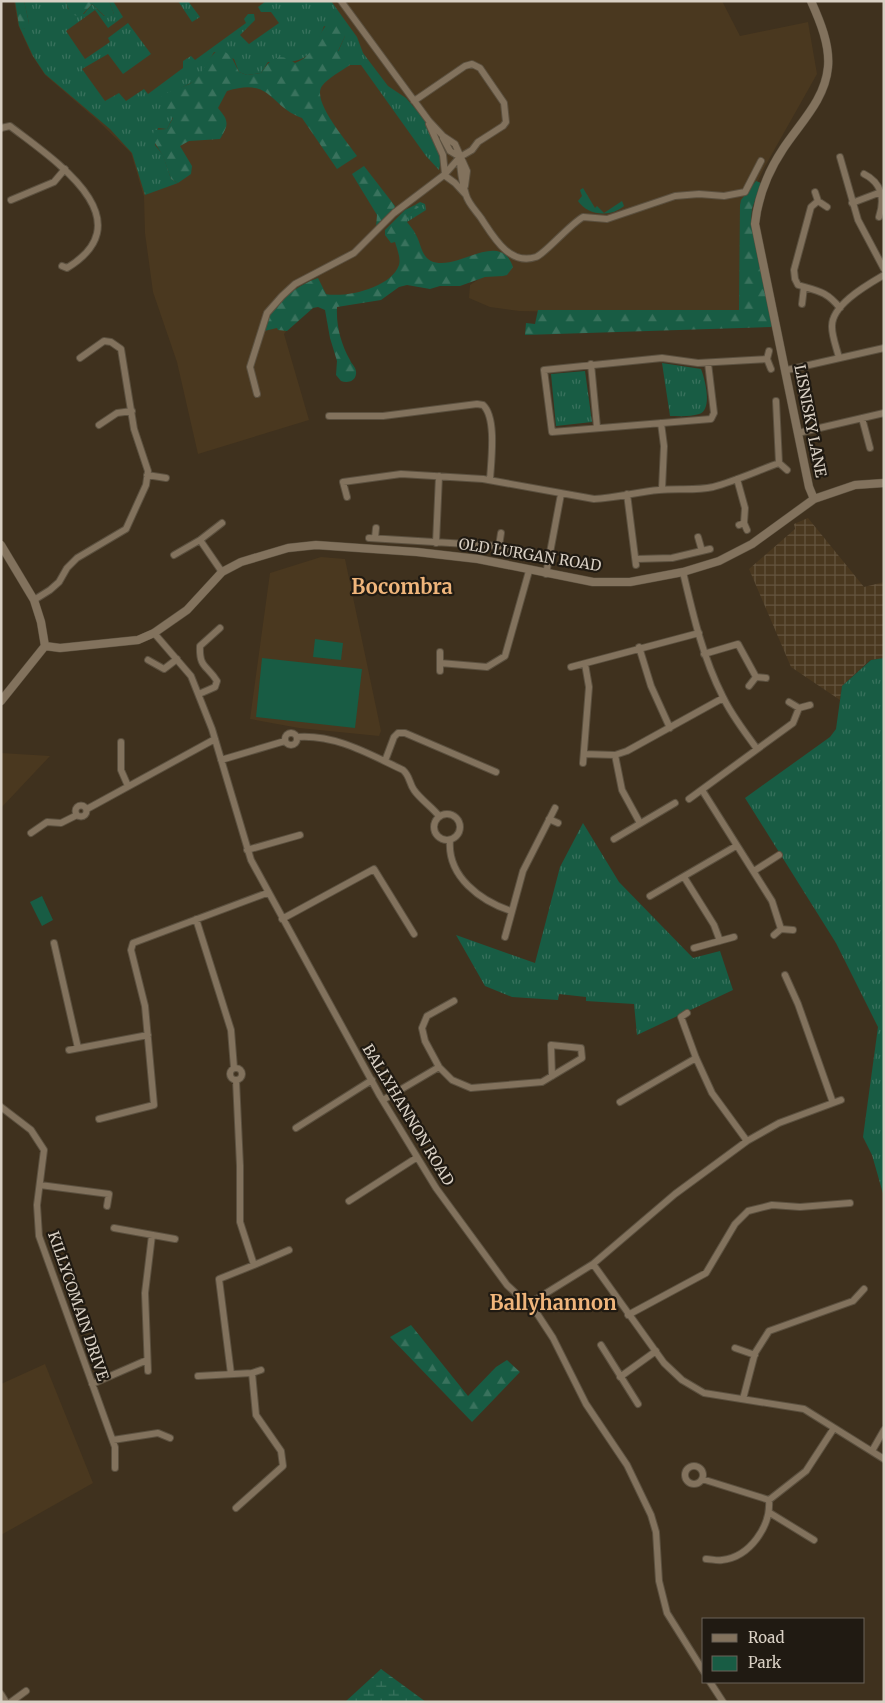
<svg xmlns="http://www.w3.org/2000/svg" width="885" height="1703" font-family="Merriweather,serif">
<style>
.built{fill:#4a381f}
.industrial{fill:url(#industrial-grid)}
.grass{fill:url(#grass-tufts)}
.forest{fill:url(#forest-firs)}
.wetland{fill:url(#wetland-marsh)}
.park{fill:#185c44}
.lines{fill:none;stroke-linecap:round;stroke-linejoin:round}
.minor-casing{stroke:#5b503f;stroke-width:8}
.tertiary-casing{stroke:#5b503f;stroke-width:9}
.minor{stroke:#82725d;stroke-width:6}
.tertiary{stroke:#82725d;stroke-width:8}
.labels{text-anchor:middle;stroke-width:4.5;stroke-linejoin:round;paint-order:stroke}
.street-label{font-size:15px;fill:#d9d0c4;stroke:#201a12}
.district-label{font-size:20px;font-weight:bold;fill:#efb57b;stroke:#201a12}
</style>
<defs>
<pattern id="industrial-grid" width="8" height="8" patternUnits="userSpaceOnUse" patternTransform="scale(1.25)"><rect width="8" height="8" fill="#4a381f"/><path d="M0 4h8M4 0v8" fill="none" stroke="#64543e"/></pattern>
<pattern id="grass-tufts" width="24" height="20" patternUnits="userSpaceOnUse" patternTransform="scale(1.25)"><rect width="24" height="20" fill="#185c44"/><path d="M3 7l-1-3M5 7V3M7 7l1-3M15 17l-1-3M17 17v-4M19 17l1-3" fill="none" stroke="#39725d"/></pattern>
<pattern id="forest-firs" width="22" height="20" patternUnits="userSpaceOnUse" patternTransform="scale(1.25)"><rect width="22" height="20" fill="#185c44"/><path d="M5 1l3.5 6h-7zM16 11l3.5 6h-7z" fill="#39725d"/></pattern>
<pattern id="wetland-marsh" width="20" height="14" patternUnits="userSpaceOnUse" patternTransform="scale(1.25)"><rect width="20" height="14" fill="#185c44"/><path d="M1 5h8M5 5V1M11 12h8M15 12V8" fill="none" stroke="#39725d"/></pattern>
</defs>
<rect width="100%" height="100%" fill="#3f311e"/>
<!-- built -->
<path class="built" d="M14,1H722L740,36L808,22L817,74L764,168L749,200L746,316L519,311L490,307L469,298L470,285L499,265L405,281L373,295L312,298L284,334L309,420L198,454L177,362L153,292L145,233L144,197L131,153L97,120L45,75L31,54L18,25Z
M321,557L345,559L381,731L379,736L299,728L250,719L270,573Z
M1,753L50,756L1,808Z
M45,1364L93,1483L1,1535V1384Z"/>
<!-- industrial -->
<path class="industrial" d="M808,518L864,587L884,582V658L870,660L842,686L840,700L791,667L749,569L795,529L794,524Z"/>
<!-- grass -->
<path class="grass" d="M24,1H66L68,9L84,14L92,4L104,16L114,14L109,1H113L123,17L108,28L95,10L66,31L85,59L110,42L108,38L128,23L151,54L123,74L108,54L82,69L105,101L119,93L126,101L144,89L148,94L183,68V61L191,56L195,60L246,23L244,19L248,14H254L255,20L240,35L249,44L279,23L271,12H261L258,7L266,1H331L357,37L363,53L388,86L406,98L424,119L441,158L439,170L426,156L361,65H350L338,52L345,36L324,26C311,61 303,63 268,62L261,73L247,75L239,72L234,59L214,52L202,73L195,81L175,91L161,104L173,117L167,129L158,128L155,145L163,155L171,179L178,183L145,195L132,153L110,129L45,74L33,56L19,26L24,29L29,23Z
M178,1H188L200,17L192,22Z
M583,188L595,208L597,206L604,213L622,201L624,206C610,218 587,215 578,201L582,196L580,190Z
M420,202L425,204L426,210L407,222V216L418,207L415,205Z
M662,363L701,369C705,379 713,410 699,414C690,417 679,416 670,416Z
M585,371L592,422L556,426L551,374Z
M884,658V1197L872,1155L863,1137L878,1027L836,943L745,798L830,737L836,729L842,686L871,660Z
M583,823L619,882L693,958L720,951L733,990L637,1035L634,1004L586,1001V997L559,994L558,1000L512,997L485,986L456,935L535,963L560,867Z"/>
<!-- forest -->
<path class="forest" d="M15,1H24L29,23L27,28L23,29L19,26Z
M66,1H109L114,14L107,18L92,4L80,17C71,15 68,10 66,1Z
M331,22L344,30L345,36L338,51L346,55L350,65C341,71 328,78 322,86C311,101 348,142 357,156L337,169L302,118C269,106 272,77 227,91L218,108C229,121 229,124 220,139L189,141L180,146L192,166L191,174L178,183L171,179L163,156L152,138L154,130L167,129L173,118L161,105L160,98C168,89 184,89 194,81C206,71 207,55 221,49L231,56L239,72L247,75L261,73C270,59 279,51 295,63C318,55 316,30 331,22Z
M364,166L395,206L394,211L376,227L377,215L352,174Z
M756,181L761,183L752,209L751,220L755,244L773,325L771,327L525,335L526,323L535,324L538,310H739L740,205L741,200Z
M415,205L419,207L407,216V222C410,226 414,230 416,235C421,243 421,256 431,261C456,273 500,228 513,267L507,275L503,276L485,277L460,286H440L430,289L407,285L399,287L381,300L337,307C336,326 341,344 350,360C352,365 357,368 356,374C355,382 347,383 341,381L336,375L337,361L330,338L325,310L318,307L313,308L287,331L278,330L277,328L264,331C267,307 297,285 318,278L326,294C346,298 391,288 399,265C401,258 397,249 395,242L391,243L385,235V230L405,210Z
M411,1325L468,1396L496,1367L507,1360L520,1372L472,1422L390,1337Z"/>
<!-- wetland -->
<path class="wetland" d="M381,1669L426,1702H345Z"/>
<!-- park -->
<path class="park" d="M315,639L343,643L341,660L313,657Z
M262,658L362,669L355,728L256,717Z
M42,896L53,920L42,926L30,902Z"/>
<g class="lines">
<!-- minor casing -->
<g class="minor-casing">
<path id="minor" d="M341,1L429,121L443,136L455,144L467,171L465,186
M429,124L443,155L445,174
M1,128L10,126C51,158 147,219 67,268L62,266
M443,138L450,151L460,157
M460,157C460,171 462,182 466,195C468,203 476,211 481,218C493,236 509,266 536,257C545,254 569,225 583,217L607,219L675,196L699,194L724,196L745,192L761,161
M840,157L858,220L884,269
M864,174C882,183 885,199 879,217
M444,175L455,183L466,195
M815,192L818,201
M11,200L54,182L65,169
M852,203L881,192
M827,207L818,201L811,207L794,270L795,279L798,285C818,291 826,291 840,308
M802,304L804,287
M769,351L767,359L771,369
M839,358C837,349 832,337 832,327C831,305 867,285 884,275
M708,363L714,413L711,419L552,432L544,370L662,358L698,363L767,359
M591,364L597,427
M787,370L884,348
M257,394L250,367L267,313L282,296L295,284L354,253L394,213L444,175L460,157L472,150L478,142L503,126L506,122L504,103L480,68L472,64L465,66L414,101
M776,401L779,463L787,470
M329,416H383L477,404L483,405C497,418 491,461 490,480
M862,418L870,448
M661,423L664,446L662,489
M99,425L117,413L132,411
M798,433L884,413
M147,475L166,478
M737,479L745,508L744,523
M627,494L636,565
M347,497L343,482L401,474L483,479L594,499C616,498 637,492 659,490C677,488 695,491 713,487C735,481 757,471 779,463
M739,525L744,523L747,530
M698,537L702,551
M369,538L499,546L509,549
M375,538L376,528
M200,540L222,572
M436,543L439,476
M499,546L501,533
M174,555L200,540L222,523
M636,559L672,558L710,549
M683,572C693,615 703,658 723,697C732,716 745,732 757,749
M546,574L561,494
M34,600L50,590L59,582L67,568L77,558L126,529L146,485L148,471L134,429L121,349L111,342L104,341L80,358
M154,633L191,676L212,729L251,860L380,1096L436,1188L507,1285L536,1312L553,1338L586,1404L627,1465L651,1515L656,1532L659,1581L667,1613L704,1672
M639,647L651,686L670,728
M440,652V671
M704,654L738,644L756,677
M148,660L164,669L177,659
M440,663L487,667L505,656L529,571
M571,667L699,633
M749,686L756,677L766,678
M199,694L215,687L217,681C207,665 199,668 200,646L220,628
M789,702L799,708L810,705
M285 739a6 6 0 1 1 12 0a6 6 0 1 1-12 0Z
M297,737C335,734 369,754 403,770C410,776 409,783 414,790C420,799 432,807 439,816
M121,742V770L128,786
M584,754L615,755L627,751L723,698
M615,755L622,790L640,823
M221,760L285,741
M385,761L394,737L398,733H405L496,772
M583,763L589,687L585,664
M702,790L772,901L781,929
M689,799L793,723L799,708
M75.5 811a5.5 5.5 0 1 1 11 0a5.5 5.5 0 1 1-11 0Z
M87,809L215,739
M434 827a13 13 0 1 1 26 0a13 13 0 1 1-26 0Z
M549,819L558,823
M31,833L47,822L61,823L77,815
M614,839L675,803
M450,840C447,877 481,901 511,911
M247,850L300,835
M754,871L779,855
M684,877L714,925L720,941
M650,896L736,846
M196,919L231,1030L234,1068
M282,919L374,869L414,934
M774,935L781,929L793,930
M505,937L523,871L555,808
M54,943L78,1048
M694,948L734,937
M785,975L798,1004L833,1103
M454,1001L427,1016L422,1028L425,1041L439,1067L452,1080L471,1088L542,1082L582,1058L581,1048L551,1045L552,1076
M687,1013L681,1017L696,1058L712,1093L747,1141
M69,1050L148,1035
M230 1074a6 6 0 1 1 12 0a6 6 0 1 1-12 0Z
M236,1080L240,1166V1222L254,1265L289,1250
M383,1100L439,1067
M620,1102L696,1058
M1,1107L31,1130L44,1150L37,1205L39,1236L115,1447V1468
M99,1119L154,1105L145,1006L131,950L133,943L267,893
M296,1128L372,1080
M40,1185L109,1194L107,1206
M349,1201L416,1158
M114,1228L175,1239
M593,1264L664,1363L682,1380L704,1393L804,1409L884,1459
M527,1305L593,1264L675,1194L747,1141L779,1123L841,1100
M628,1315L706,1273L735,1224L748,1211L772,1205L800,1207L850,1203
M601,1345L638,1404
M735,1348L755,1355
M148,1371L145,1293L152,1235
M231,1374L219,1279L254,1265
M198,1376L252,1373L261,1370
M620,1377L656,1351
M92,1384L147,1360
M743,1399L755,1353L769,1331L853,1301L864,1289
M113,1440L158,1433L170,1438
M872,1451L884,1430
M685 1475a9 9 0 1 1 18 0a9 9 0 1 1-18 0Z
M702,1479L769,1500
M236,1508L283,1466L281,1451L256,1415L252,1373
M770,1513L814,1540
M706,1559C711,1559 717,1561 722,1560C750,1557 771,1526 769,1500L806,1471L834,1428
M710,1682L723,1702
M1,1694L6,1702
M11,1702L26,1691"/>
</g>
<!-- tertiary casing -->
<g class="tertiary-casing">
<path id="tertiary" d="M811,1C820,21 830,45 828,67C825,100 800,123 783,149C767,173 758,196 755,224L809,487L814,499
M1,545L34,600L41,622L45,646
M45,646L60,648L138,640L154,633L187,610L222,572L241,562L288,548L316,545L417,552L478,559L593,582H630L683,572L719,561L752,544L814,499L855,485L884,483
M1,701L45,646"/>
</g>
<!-- minor -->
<use href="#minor" class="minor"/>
<!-- tertiary -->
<use href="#tertiary" class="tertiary"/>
</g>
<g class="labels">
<!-- street labels -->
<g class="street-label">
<text transform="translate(810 421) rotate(79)" y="5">LISNISKY LANE</text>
<text transform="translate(530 555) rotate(9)" y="5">OLD LURGAN ROAD</text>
<text transform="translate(408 1115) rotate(59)" y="5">BALLYHANNON ROAD</text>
<text transform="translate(78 1306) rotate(71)" y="5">KILLYCOMAIN DRIVE</text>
</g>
<!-- district labels -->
<g class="district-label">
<text x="402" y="594">Bocombra</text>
<text x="553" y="1310">Ballyhannon</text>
</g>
</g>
<!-- border -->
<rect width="885" height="1703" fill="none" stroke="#d9d0c4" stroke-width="5"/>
<!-- legend -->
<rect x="702" y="1618" width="162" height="65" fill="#201a12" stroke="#6a6359"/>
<rect x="712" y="1634" width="25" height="8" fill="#82725d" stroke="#6a6359"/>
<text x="748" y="1643" font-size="15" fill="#d9d0c4">Road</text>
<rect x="712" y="1656" width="25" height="15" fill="#185c44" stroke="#6a6359"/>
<text x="748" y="1668" font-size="15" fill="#d9d0c4">Park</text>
</svg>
